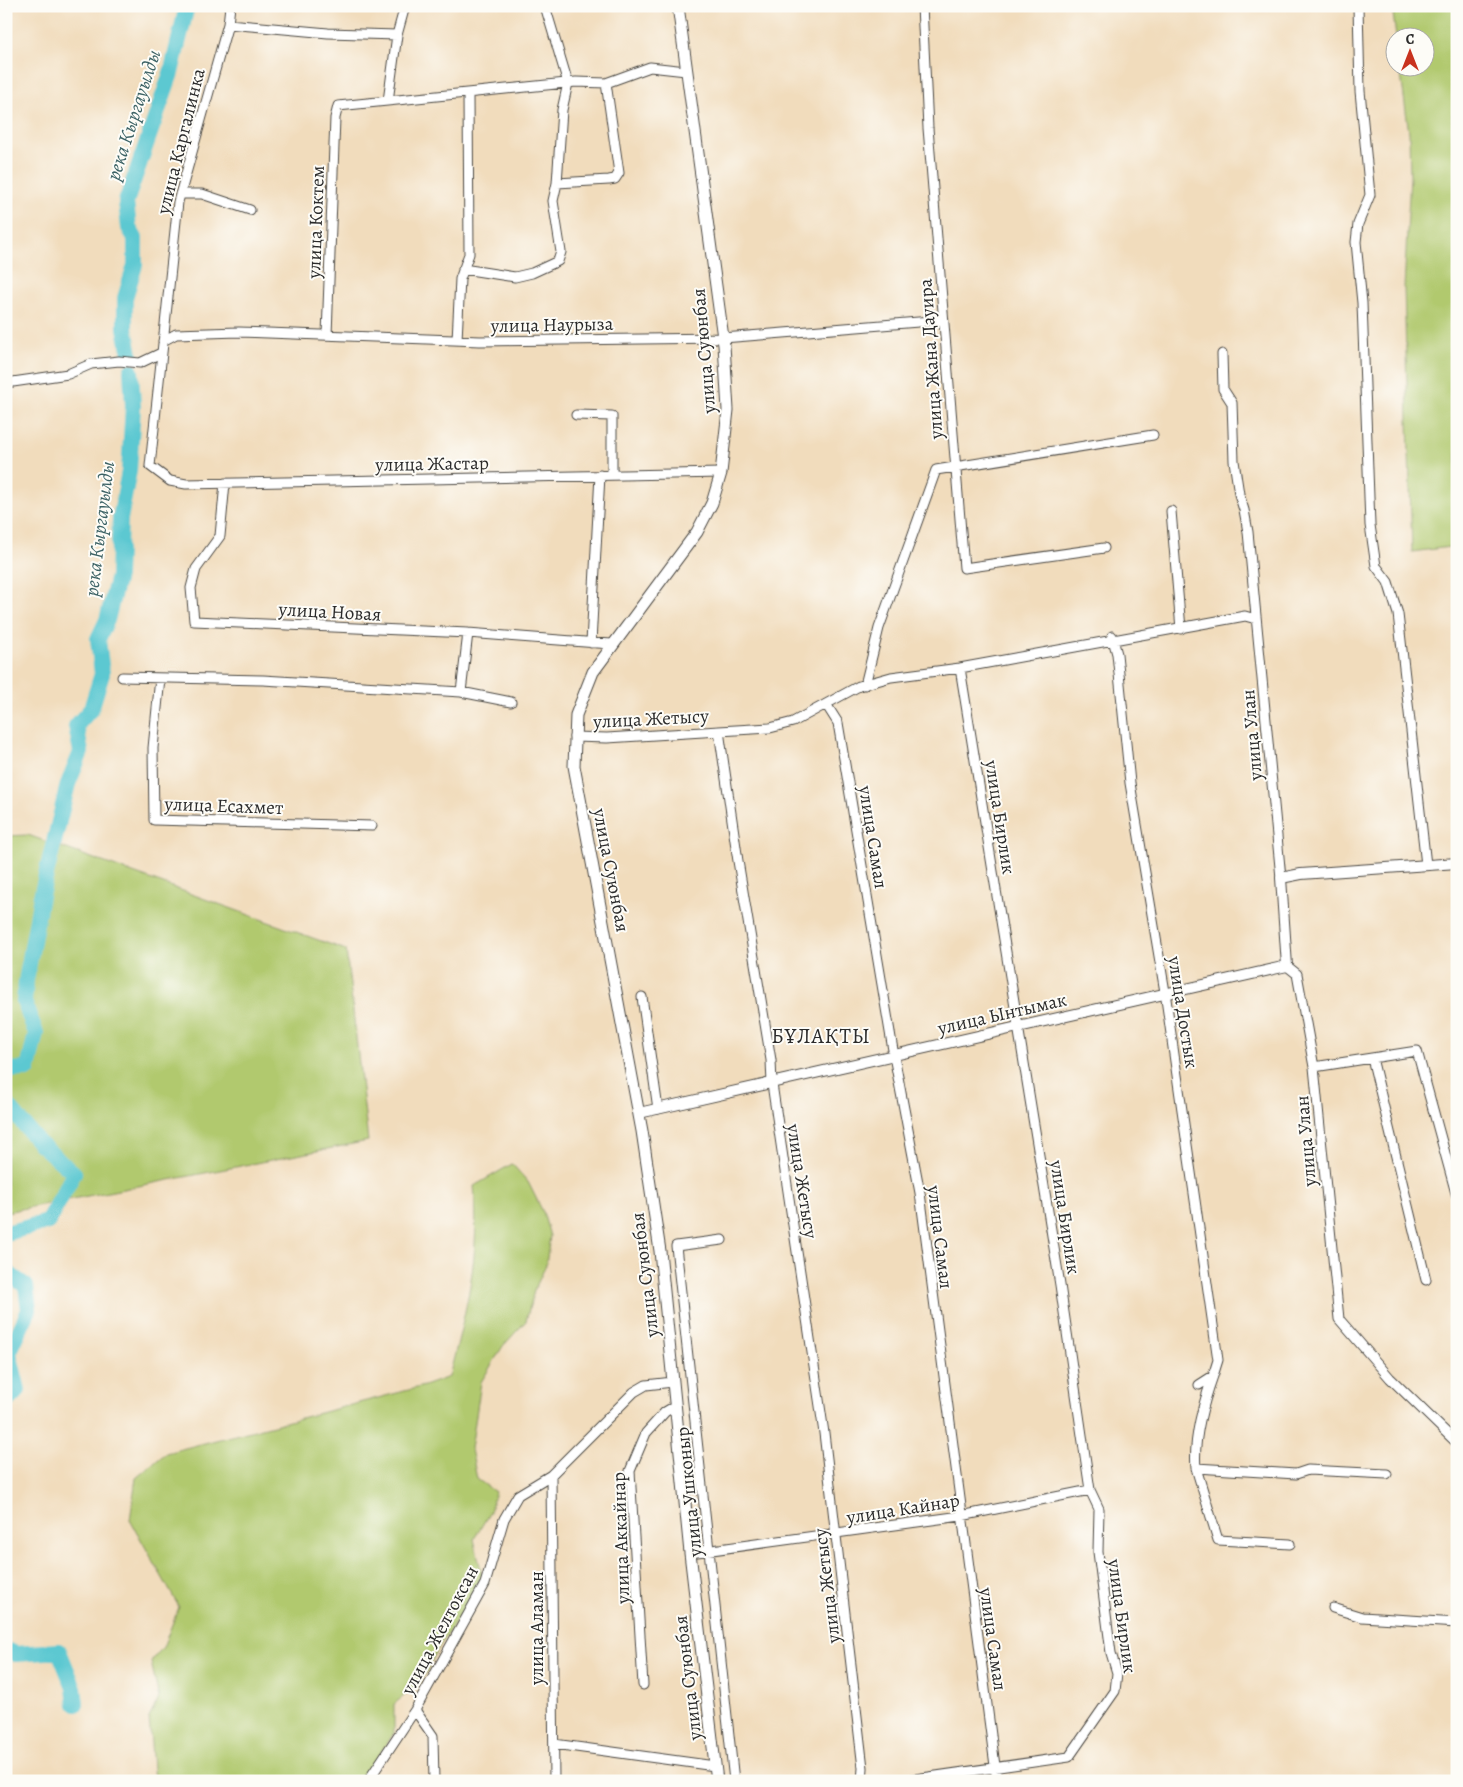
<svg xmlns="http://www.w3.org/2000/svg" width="1463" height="1787" font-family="Alegreya,serif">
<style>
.green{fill:#b1c96e;stroke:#6e7a4c}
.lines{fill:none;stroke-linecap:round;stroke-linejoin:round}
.river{stroke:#5bc8d1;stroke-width:16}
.minor-casing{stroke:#494641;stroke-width:11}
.tertiary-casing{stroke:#494641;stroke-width:12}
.secondary-casing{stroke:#494641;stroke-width:13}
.minor{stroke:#fff;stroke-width:9}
.tertiary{stroke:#fff;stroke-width:10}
.secondary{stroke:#fff;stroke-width:11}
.labels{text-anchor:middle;stroke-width:4;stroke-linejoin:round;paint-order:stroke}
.street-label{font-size:19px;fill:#2b2b2b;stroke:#fdfcf7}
.water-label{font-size:20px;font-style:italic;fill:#3c6265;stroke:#fdfcf7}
.quarter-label{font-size:21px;letter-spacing:1px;fill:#2b2b2b;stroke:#fdfcf7}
</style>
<rect width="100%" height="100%" fill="#fdfcf7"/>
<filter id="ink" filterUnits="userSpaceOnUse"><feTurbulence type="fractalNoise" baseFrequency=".02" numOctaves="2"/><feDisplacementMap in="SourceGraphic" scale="10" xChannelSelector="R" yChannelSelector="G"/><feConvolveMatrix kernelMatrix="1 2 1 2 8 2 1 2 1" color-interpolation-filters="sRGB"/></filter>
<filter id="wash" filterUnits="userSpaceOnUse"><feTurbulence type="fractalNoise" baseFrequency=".0096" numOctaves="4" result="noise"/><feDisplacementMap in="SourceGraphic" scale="20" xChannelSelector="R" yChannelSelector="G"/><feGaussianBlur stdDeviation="1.12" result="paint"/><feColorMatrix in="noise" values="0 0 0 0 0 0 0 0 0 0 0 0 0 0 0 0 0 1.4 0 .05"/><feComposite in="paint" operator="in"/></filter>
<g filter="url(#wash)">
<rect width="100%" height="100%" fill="#f1dcbc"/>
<!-- green -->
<path class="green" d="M1392,6H1457V105L1452,115L1457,158V546L1412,552L1404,288L1410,177L1409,133L1400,68H1426V38L1396,37Z
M28,835L346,950L368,1141L6,1212V836Z
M512,1164L528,1182L543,1212L550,1236L546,1265L534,1291L526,1321L503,1346L481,1382L471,1449L477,1479L495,1492L490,1512L474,1539L482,1575L469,1602L439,1647L421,1682L394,1704V1733L362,1781H154L149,1718L159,1698L151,1662L163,1647L179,1607L130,1520L136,1478L166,1453L424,1386L449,1377C466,1310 481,1256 474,1186Z"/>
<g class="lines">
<!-- river -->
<path class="river" d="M130,354L125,328V298L135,265V238L129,228L126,202L171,73L187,6
M6,1070L28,1069L36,1033L24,1002L26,981L41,896L68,784L81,752L76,726L91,709L102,674L98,639L107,620L118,576L120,519L129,471L133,406L131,371
M6,1103L39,1143L74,1173L48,1222L6,1233
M6,1272L26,1286L29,1310L9,1353L18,1390L6,1402
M6,1650L16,1654L59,1651L74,1688L76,1704"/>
</g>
</g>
<g filter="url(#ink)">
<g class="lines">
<!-- minor casing -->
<g class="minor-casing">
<path id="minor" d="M922,6L928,128L964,568L1104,548
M1358,6L1360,91L1370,195L1358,224L1356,242L1362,303L1370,525L1376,566L1388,582L1398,614L1426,865
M228,24L230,6
M397,35L328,33L228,24L178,202L150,466L170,481L186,484L721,473
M388,101L397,35L405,6
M557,183L609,180L615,179L619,173L606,83
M180,194H202L250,210
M463,269L515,277L532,273L558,261L561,252L553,201L557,183L562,110L568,83L545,6
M327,335L335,118L338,106L576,82L606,83L650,67L686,71
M457,340L460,279L469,254L468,94
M163,341L176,334L239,332L480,341L723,338L943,320
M1222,354L1223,389L1232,403L1234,461L1239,494L1244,510L1248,532L1281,878
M6,383L68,374L91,364L119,361L140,363L161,353
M576,415L612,416V475
M225,483L220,536L196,569L191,588L194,621L468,633L611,644
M1171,511L1181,629
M1112,636L1117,654L1130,783L1165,992L1218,1360L1213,1376L1199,1385
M591,643L600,475
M122,677L263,680L461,692L511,702
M160,678L153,748L154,820L372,826
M865,685L879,628L936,470L1153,435
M461,692L468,633
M826,704L838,723L894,1056L920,1193L997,1781
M719,731L770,728L793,722L859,686L891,677L960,668L1245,616L1256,619
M574,737L607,738L719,731L738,861L771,1060L772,1084L824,1433L863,1768L862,1781
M1287,966L1297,974L1314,1067L1339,1319L1390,1378L1457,1443
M642,997L658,1109
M1372,1058L1426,1280
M1314,1067L1417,1051L1457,1197
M722,1240L676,1246L734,1781
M1213,1376C1203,1404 1193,1438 1196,1468L1296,1474L1308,1470L1387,1474
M1196,1468L1218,1540L1290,1544
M551,1475L554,1781
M690,1553L961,1516L1090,1490
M1333,1608L1362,1617L1457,1623
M643,1685L630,1471L646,1433L665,1412L670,1409L676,1411
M415,1710L433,1736L434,1781
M554,1744L715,1766
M368,1781L415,1710L485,1584L504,1519L518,1495L551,1475L634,1392L646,1385L673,1382
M901,1781L1069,1757L1115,1691L1117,1673L1111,1653L1098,1552L1099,1509L1090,1490L1060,1285L960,668"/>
</g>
<!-- tertiary casing -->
<g class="tertiary-casing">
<path id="tertiary" d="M639,1113L1287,966L1281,878L1301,874L1457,863"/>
</g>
<!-- secondary casing -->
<g class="secondary-casing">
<path id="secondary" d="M678,6L724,345L728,410L721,473L712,503L697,532L593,672L576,715L574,766L642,1131L660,1251L690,1553L717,1781"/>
</g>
<!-- minor -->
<use href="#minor" class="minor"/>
<!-- tertiary -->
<use href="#tertiary" class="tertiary"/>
<!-- secondary -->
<use href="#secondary" class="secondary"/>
</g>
</g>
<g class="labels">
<!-- street labels -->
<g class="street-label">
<text transform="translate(180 141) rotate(-76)" y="7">улица Каргалинка</text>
<text transform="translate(315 222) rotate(-88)" y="7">улица Коктем</text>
<text transform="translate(552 324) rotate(-1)" y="7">улица Наурыза</text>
<text transform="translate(703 351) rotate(-95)" y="7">улица Суюнбая</text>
<text transform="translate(930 359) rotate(-94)" y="7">улица Жана Дауира</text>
<text transform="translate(432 463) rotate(-1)" y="7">улица Жастар</text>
<text transform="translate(330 611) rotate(3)" y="7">улица Новая</text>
<text transform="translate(651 718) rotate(-3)" y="7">улица Жетысу</text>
<text transform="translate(1251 735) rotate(-95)" y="7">улица Улан</text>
<text transform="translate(224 805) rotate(2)" y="7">улица Есахмет</text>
<text transform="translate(1001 817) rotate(81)" y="7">улица Бирлик</text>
<text transform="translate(874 837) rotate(81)" y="7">улица Самал</text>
<text transform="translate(612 870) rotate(79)" y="7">улица Суюнбая</text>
<text transform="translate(1184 1012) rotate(81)" y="7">улица Достык</text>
<text transform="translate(1002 1013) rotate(-13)" y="7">улица Ынтымак</text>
<text transform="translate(1305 1141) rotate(-95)" y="7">улица Улан</text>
<text transform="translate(803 1181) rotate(81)" y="7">улица Жетысу</text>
<text transform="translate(1066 1217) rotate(81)" y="7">улица Бирлик</text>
<text transform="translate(941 1237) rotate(83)" y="7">улица Самал</text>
<text transform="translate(644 1275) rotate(-97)" y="7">улица Суюнбая</text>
<text transform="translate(688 1492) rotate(-96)" y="7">улица Ушконыр</text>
<text transform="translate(903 1508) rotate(-9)" y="7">улица Кайнар</text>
<text transform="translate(620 1538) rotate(-92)" y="7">улица Аккайнар</text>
<text transform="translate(826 1586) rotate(-97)" y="7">улица Жетысу</text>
<text transform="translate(1123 1616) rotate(82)" y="7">улица Бирлик</text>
<text transform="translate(536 1628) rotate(-90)" y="7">улица Аламан</text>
<text transform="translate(439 1630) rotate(-62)" y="7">улица Желтоксан</text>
<text transform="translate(994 1639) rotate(82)" y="7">улица Самал</text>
<text transform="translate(687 1678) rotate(-97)" y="7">улица Суюнбая</text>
</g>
<!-- water labels -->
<g class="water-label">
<text transform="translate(133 115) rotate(-72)" y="7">река Кыргауылды</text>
<text transform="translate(99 529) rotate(-83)" y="7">река Кыргауылды</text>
</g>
<!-- quarter labels -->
<g class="quarter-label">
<text x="821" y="1043">БҰЛАҚТЫ</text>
</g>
</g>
<!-- margin -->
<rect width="1463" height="1787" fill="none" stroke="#fdfcf7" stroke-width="25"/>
<!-- north arrow -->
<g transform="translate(1410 52)"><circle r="24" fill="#fdfcf7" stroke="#a9a8a5"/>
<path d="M0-4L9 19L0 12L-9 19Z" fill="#c8321e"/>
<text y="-8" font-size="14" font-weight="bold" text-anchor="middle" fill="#2b2b2b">С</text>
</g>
</svg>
